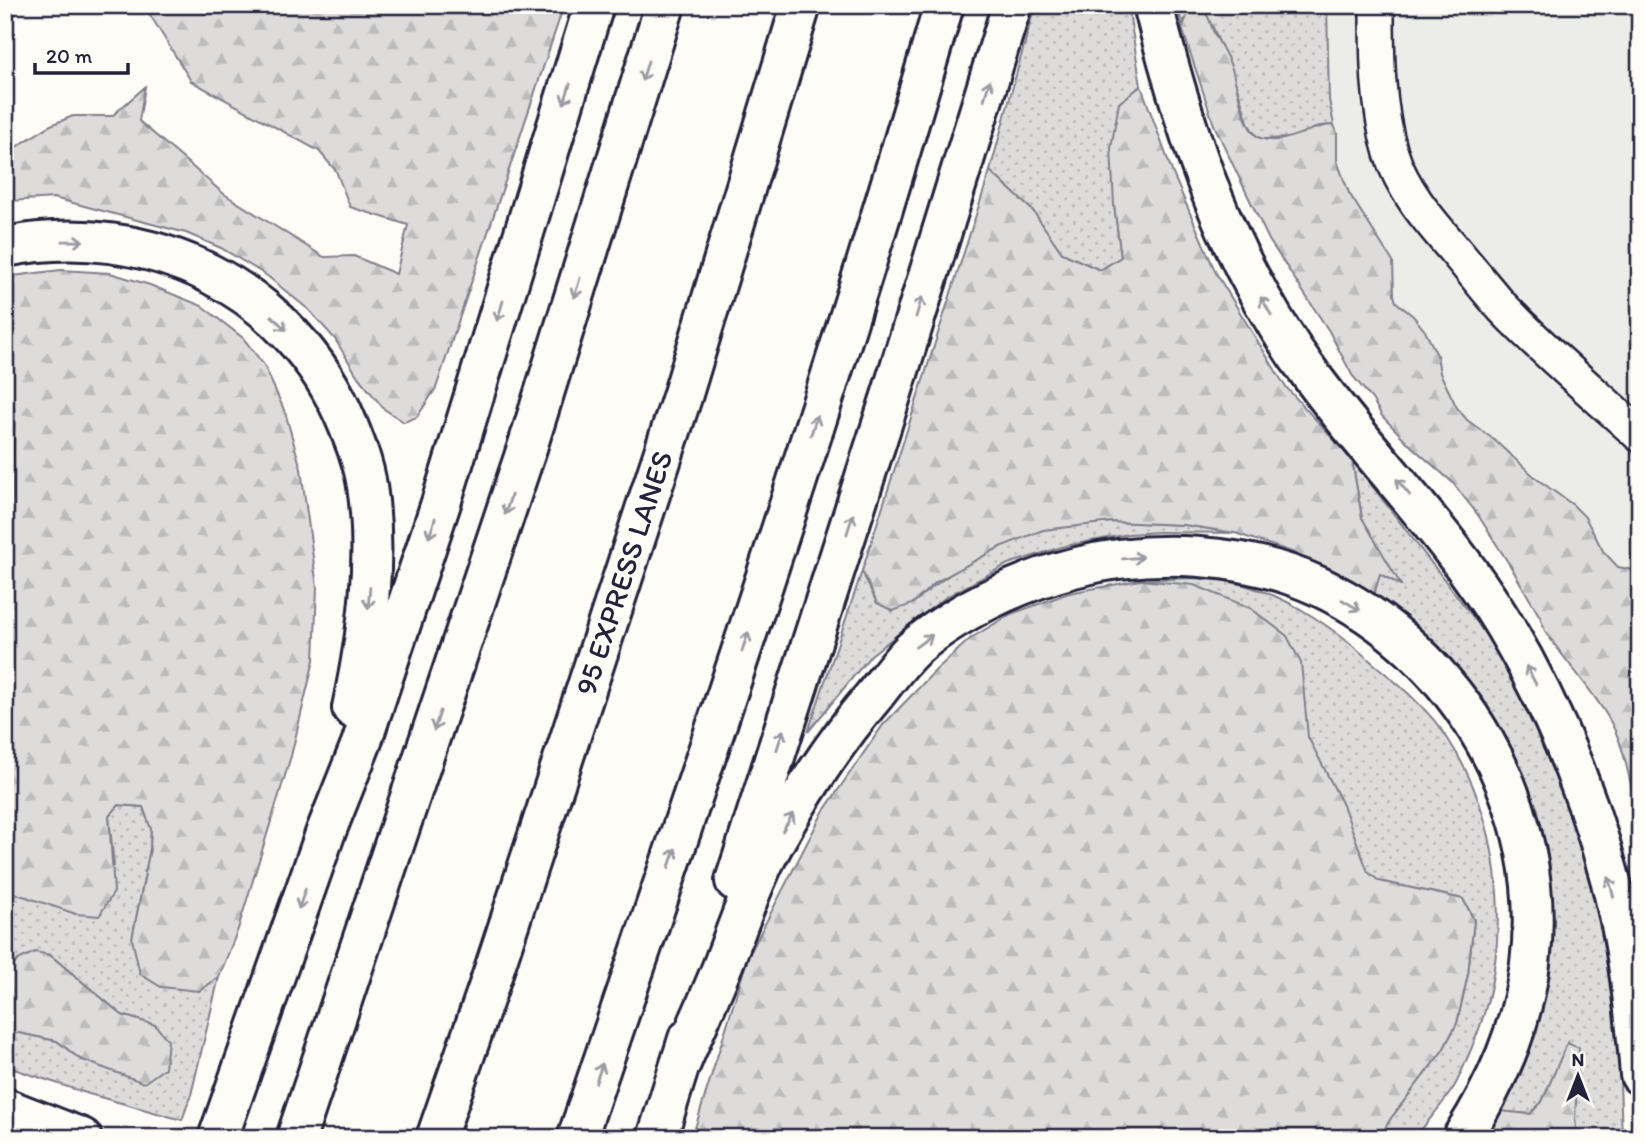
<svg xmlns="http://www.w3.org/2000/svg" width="1645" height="1143" font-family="Itim,sans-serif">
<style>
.built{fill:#ecece9}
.grass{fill:url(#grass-dots);stroke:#807f8b;stroke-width:2}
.forest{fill:url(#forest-firs);stroke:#807f8b;stroke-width:2}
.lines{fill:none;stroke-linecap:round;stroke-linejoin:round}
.minor-casing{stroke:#22223b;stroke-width:38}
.motorway-casing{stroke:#22223b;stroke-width:44}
.minor{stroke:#fdfcf7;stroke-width:33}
.motorway{stroke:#fdfcf7;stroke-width:38}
.oneway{stroke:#9a9aa2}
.labels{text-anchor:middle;stroke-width:7;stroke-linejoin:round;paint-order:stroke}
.street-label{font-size:30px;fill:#22223b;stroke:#fdfcf7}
</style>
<defs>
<pattern id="grass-dots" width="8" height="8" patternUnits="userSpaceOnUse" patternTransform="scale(1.75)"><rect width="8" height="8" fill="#dddcdb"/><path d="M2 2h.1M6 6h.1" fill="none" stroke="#bdbcbd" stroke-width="1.8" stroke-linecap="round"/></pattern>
<pattern id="forest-firs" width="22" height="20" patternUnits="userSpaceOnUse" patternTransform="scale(1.75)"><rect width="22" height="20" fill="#dddcdb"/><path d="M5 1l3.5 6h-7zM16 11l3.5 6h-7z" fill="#bdbcbd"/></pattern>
</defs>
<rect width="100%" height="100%" fill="#fdfcf7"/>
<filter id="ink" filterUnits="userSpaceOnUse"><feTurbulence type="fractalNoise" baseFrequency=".0143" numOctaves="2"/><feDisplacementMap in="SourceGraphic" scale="14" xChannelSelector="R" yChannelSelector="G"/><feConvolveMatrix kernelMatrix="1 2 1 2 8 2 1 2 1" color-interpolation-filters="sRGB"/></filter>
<g filter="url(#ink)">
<!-- built -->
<path class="built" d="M1288,5H1640V643L1297,231Z"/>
<!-- grass -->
<path class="grass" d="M1035,5H1128L1141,86L1119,103L1114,205L1121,257L1100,270L1062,253L1033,211L990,171Z
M1178,5H1327L1329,100L1334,125L1320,126L1293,138L1263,139L1257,137L1249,125L1237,87L1212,25L1184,20L1182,28Z
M5,378L15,412L5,748Z
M1352,460L1500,652L1541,733L1598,889L1618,1023L1622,1138H1577L1568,1043L1542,1102L1530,1114L1488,1110L1526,1057L1548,968L1549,870L1538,810L1514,756L1484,700L1448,659L1416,628L1374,594L1380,574L1399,584L1362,518Z
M1112,522L1184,525L1235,533L1158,532L1129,534L1065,546L1008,564L946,597L871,655L808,732L862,571L877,603L912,604C948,572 995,544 1042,530C1064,524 1089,524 1112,522Z
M1197,578C1213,580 1230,580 1244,585C1294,599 1336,630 1374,664C1401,686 1429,710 1448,739C1507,830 1513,956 1469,1054C1464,1065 1460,1077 1454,1087C1442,1105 1428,1121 1415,1138H1379L1391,1118L1443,1050L1457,1023L1468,974L1474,920L1463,899L1378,881L1368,873L1308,737L1140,580Z
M119,805L143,807L151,829L150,849L132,939L199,991L219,977L191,1095L182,1120L89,1094L5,1066V1030L57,1041L80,1059L155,1025L122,1015L50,955C29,950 19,959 5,974V874L11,892L114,866L109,816Z"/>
<!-- forest -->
<path class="forest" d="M144,5H564L436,388L417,417L404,422L384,409L358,377L335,339L309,310L266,275L221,248L186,233L54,198L10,201L5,198V154L51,125L73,116H112L145,87L139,121L224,194L324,257L354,256L396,274L408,225L350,207L336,171L319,151L191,81Z
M1199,8C1210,13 1210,25 1215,35C1221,46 1228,57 1232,69C1237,85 1244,132 1260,138C1287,147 1308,125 1334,125L1337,133V161L1349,193L1393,262L1394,295L1396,302L1413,316L1425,331L1437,355L1440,373L1457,408L1467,420L1493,439L1537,479L1573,505L1585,517L1603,551L1618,567L1640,571V818C1629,787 1627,749 1609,719C1591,688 1565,661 1545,631L1540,617L1511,567L1478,515L1452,482L1412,447L1382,416L1372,399L1352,375L1329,331L1269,240L1214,125L1182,28L1188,14Z
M1141,86L1173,174L1216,273L1285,386L1352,460L1362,518L1401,585L1380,574L1374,594L1292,552L1235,533L1184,525L1112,522L1043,530L1000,547L936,582L912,604L893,611L877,603L862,571L990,171L1033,211L1062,253L1100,270L1121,257L1114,205L1111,148L1119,103Z
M61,270L110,273L150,285L202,306L243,338L264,365L285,412L301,469L317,587L314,660L291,756L238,929L219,977L199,991L161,987L140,974L132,939L150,849L151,829L143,807L119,805L109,816L114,892L99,916L76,914L11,892L5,874V748L15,412L5,378V277Z
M1140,580L1194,585L1250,608L1287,636L1301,663L1308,737L1343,805L1368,872L1379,881L1463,899L1474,920L1468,974L1457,1023L1443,1050L1391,1118L1379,1138H692L748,957L823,812L883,725L936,670L971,638L1011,614L1069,593Z
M35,952L50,955L122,1015L155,1025L168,1040L165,1068L144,1083L80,1059L57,1041L5,1030V974L18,960Z
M1567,1043L1579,1048L1575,1119L1577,1138H1471L1488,1110L1530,1114L1542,1102Z"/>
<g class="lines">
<!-- minor casing -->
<g class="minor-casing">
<path id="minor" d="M1377,5C1377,54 1377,106 1391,153C1402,189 1428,219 1452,247C1469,267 1485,288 1503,308C1546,353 1594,393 1640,435"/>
</g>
<!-- motorway casing -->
<g class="motorway-casing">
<path id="motorway" d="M1153,5C1187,141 1228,264 1313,378C1375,462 1450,535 1504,625C1558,715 1598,818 1620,920C1631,971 1636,1023 1640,1075
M5,247C149,218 293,288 348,425C356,445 364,465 367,486C378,559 367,637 352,708
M735,881L892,393L1012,5
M681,1063C695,1029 711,996 724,962C737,928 749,893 765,860C793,806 833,744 873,697C886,681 898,663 913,649C955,612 1019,582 1073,568C1151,548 1244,552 1318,586C1460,652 1550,809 1530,964C1521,1029 1497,1083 1462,1138
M5,1108L82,1138
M218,1138L325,834L361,744L441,503L594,5
M296,1138L527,448L665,5
M436,1138L488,988L682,397L801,5
M577,1138C705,762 833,386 944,5
M657,1138L688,1039"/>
</g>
<!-- minor -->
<use href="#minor" class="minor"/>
<!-- motorway -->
<use href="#motorway" class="motorway"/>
</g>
<!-- one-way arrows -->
<defs><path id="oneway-shaft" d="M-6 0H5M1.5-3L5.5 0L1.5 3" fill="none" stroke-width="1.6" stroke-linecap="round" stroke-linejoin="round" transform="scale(1.75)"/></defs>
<g class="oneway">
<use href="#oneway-shaft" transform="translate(645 71) rotate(107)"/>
<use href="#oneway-shaft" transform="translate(987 90) rotate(-73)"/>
<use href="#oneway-shaft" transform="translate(567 94) rotate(107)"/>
<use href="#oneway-shaft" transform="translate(73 241) rotate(-1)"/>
<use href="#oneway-shaft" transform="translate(577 288) rotate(107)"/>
<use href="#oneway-shaft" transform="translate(1266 306) rotate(-120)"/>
<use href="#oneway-shaft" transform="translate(919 307) rotate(-73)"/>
<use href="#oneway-shaft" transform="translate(500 311) rotate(107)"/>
<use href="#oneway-shaft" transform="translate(279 323) rotate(43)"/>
<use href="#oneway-shaft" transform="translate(814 425) rotate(-72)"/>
<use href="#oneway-shaft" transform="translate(1403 487) rotate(-129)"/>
<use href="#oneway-shaft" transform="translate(508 505) rotate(108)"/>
<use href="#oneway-shaft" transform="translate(850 524) rotate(-72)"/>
<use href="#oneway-shaft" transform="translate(432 528) rotate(108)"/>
<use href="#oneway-shaft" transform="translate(1133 558) rotate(-5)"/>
<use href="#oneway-shaft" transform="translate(369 598) rotate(95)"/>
<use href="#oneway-shaft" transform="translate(1351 605) rotate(30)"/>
<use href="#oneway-shaft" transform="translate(924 641) rotate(-36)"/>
<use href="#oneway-shaft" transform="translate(745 642) rotate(-72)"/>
<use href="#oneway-shaft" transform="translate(1531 675) rotate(-118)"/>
<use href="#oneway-shaft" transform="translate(437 721) rotate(108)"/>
<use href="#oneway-shaft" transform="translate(780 740) rotate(-72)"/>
<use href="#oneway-shaft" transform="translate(788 822) rotate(-59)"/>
<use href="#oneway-shaft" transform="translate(672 858) rotate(-71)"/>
<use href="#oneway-shaft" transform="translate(1611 887) rotate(-105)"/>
<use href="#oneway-shaft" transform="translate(302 899) rotate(109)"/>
<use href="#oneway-shaft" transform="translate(599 1073) rotate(-71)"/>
</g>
</g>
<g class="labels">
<!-- street labels -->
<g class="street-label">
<text transform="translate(624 573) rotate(-72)" y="10">95 EXPRESS LANES</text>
</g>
</g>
<!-- margin -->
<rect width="1645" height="1143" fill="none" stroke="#fdfcf7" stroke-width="28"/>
<rect x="14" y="14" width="1617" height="1115" fill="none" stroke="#22223b" stroke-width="2.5" filter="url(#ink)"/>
<!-- north arrow -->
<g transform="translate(1578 1076)" stroke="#fdfcf7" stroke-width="5" paint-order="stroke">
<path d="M0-5L12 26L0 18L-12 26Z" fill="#22223b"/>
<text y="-10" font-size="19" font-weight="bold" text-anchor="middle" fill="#22223b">N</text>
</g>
<!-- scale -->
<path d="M35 63v10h93v-10" fill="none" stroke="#22223b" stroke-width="3.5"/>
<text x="46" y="63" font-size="21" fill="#22223b" stroke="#fdfcf7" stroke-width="5" paint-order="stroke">20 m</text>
</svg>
